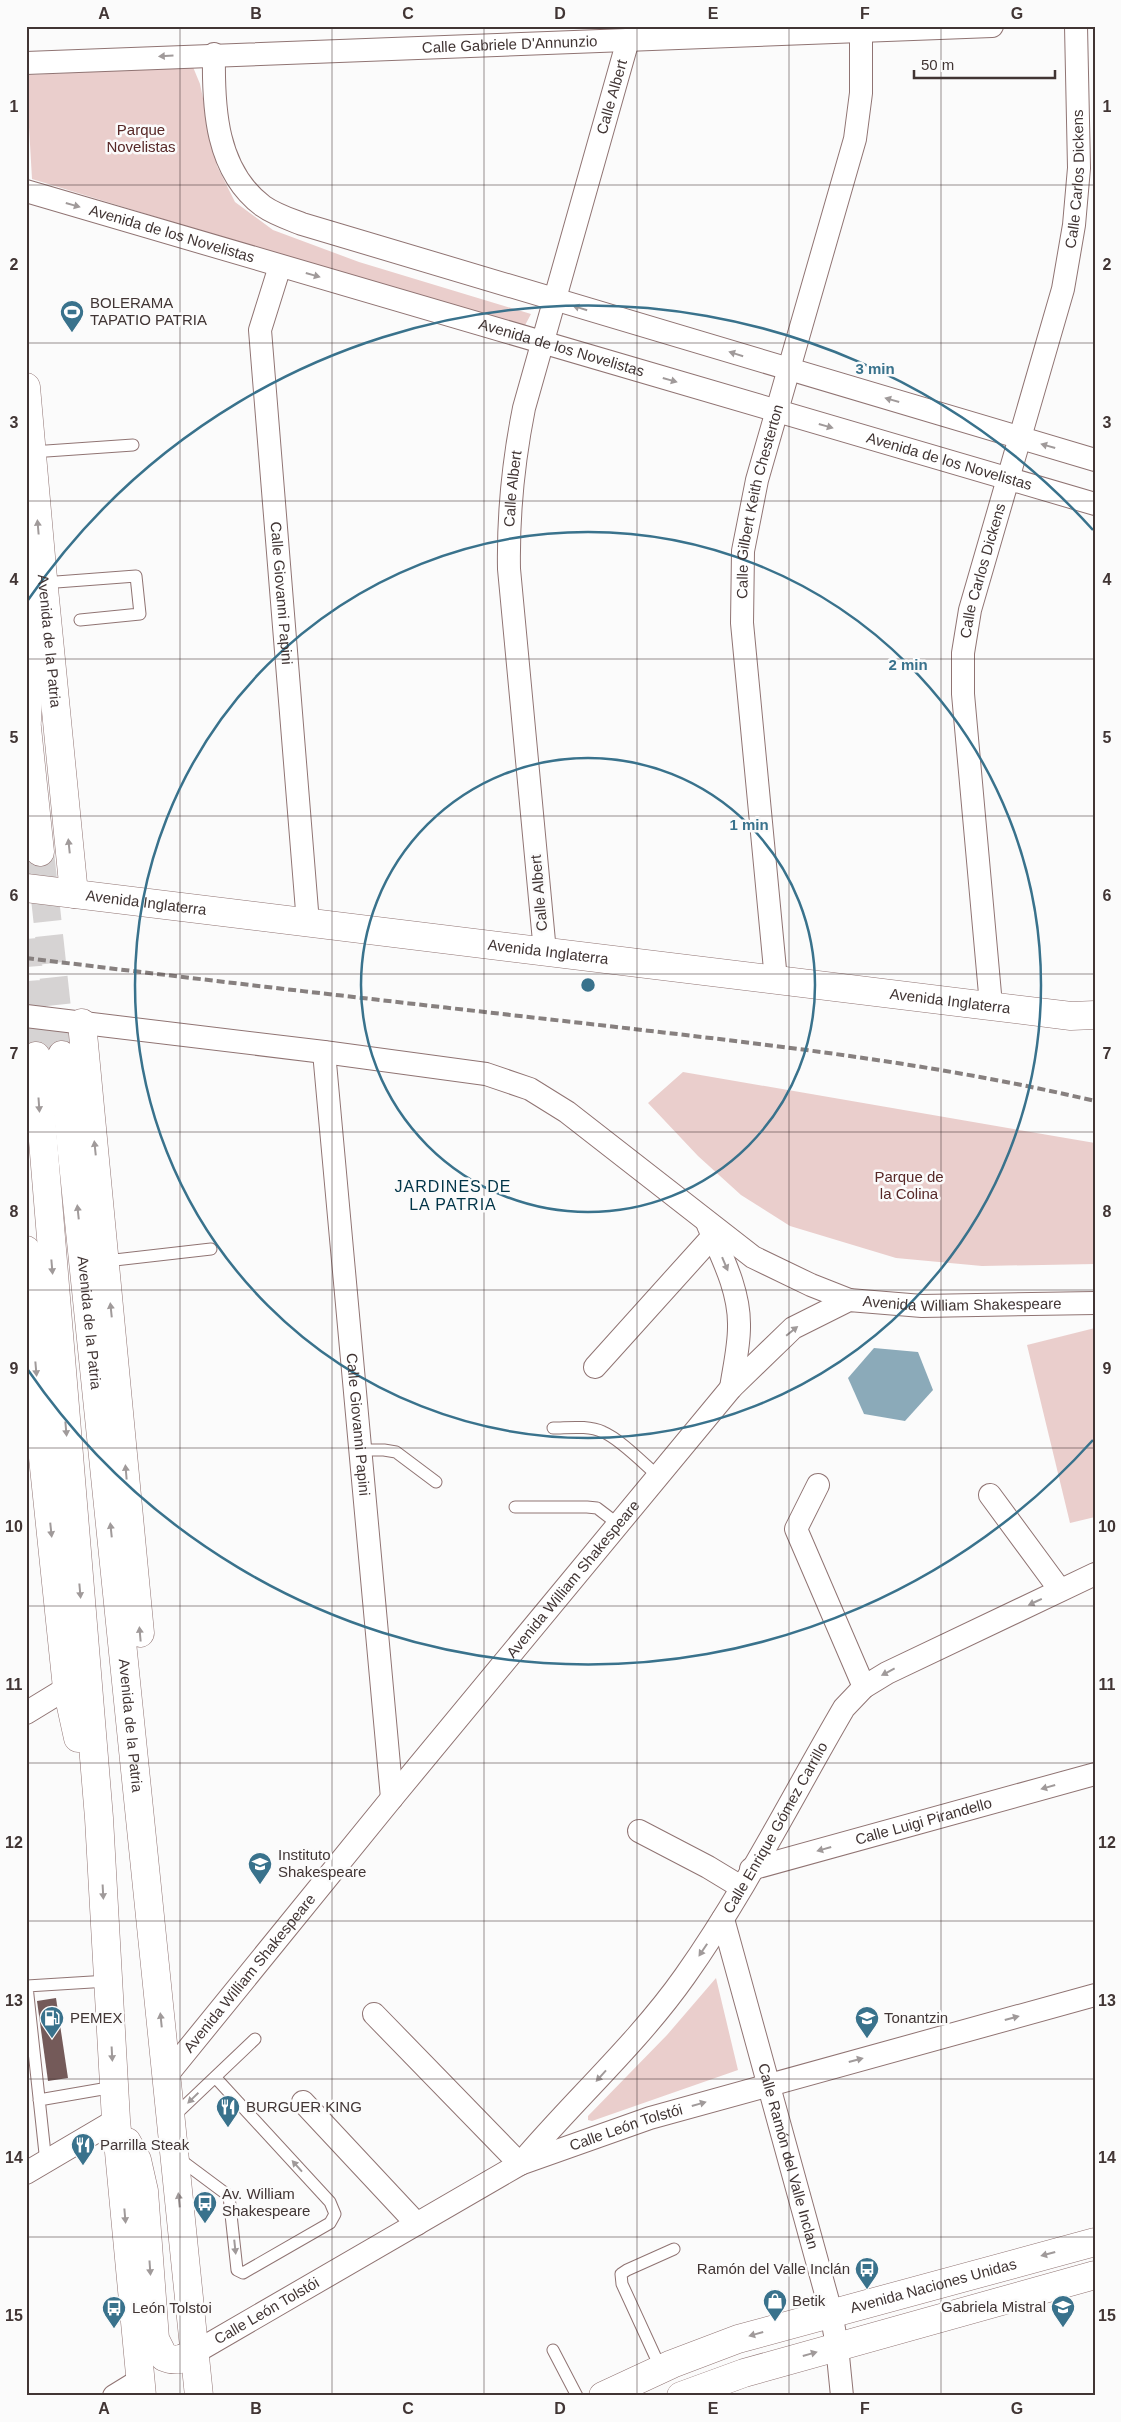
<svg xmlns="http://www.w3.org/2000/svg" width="1121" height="2422" font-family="Helvetica,sans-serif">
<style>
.green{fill:#eacecc}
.water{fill:#8baab9}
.building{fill:#745a59}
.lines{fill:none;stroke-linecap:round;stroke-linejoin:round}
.primary-tunnel{stroke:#d6d3d3;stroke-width:28;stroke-dasharray:28 14;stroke-linecap:butt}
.lane-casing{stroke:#907473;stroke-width:13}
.street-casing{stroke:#907473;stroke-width:24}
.secondary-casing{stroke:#907473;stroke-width:29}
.primary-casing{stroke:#907473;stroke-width:29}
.lane{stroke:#fff;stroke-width:11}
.street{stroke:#fff;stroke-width:22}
.secondary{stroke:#fff;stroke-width:28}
.primary{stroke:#fff;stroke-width:28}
.rail{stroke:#87807f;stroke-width:4;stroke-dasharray:8 4;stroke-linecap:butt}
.oneway{fill:#a09a9a}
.grid{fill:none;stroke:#413534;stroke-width:1;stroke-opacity:0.55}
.ring{fill:none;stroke:#39728c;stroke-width:2.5}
.labels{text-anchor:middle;stroke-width:5;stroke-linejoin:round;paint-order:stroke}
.street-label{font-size:15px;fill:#413534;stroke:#fbfbfb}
.park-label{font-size:15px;fill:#572827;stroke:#fbfbfb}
.poi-label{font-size:15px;fill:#413534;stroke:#fbfbfb;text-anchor:start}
.neighbourhood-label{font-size:16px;letter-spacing:1px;fill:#013447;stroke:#fbfbfb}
.centre{fill:#39728c;stroke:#fbfbfb;stroke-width:2.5}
.ring-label{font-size:15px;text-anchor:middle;font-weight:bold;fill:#39728c;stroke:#fbfbfb;stroke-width:5;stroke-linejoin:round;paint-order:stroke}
.neatline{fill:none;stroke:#413534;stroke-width:2}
.grid-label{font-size:16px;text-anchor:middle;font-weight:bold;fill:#413534}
</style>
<rect width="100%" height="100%" fill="#fbfbfb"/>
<!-- green -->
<path class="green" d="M193,67L200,84L217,166L235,202L273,230L359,262L531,314L523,329L32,179L26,75Z
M683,1072L1095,1143V1264L982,1266L896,1258L790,1226L741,1195L698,1156L648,1103Z
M1095,1328V1517L1070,1523L1027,1345Z
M716,1978L738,2070L592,2121L588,2120V2116L667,2035Z"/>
<!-- water -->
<path class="water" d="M874,1348L918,1352L933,1390L905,1421L864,1414L848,1378Z"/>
<!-- building -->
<path class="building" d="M56,1998L68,2078L48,2081L37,2001Z"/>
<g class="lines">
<!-- primary-tunnel -->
<path class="primary-tunnel" d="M40,852L62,1055
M26,939L36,1056"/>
<!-- lane casing -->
<g class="lane-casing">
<path id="lane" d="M32,452L133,445
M43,583L136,576L140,614L80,620
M106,1261L211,1249
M553,1428C568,1428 588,1425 603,1432C620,1439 644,1464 658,1476
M360,1450H384L396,1452L436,1482
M515,1507H587L597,1508L618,1524
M39,2100L114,2087
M173,2117L255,2039
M178,2158L229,2196L237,2270L243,2273L330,2223L335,2214L330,2202L215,2077
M46,2163L27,1986L108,1981
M553,2350L577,2396
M661,2369L622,2284L621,2274L627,2270L674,2249"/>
</g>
<!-- street casing -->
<g class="street-casing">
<g id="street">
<path d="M214,54C213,108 216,171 263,206C274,214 289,219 302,224L1095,460"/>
<path id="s1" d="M26,63L992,26"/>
<path id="s2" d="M26,191L1095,504"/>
<path id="s3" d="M280,266L260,330L308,923"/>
<path id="s4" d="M545,952L509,569C508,513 513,463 524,408L628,40"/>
<path id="s5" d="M776,980L742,623L743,551L757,480L855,139L861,93V32"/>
<path id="s6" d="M991,1005L963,694V653L970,610L1063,289L1074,225L1079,168L1076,26"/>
<path d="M26,1016L324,1052L486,1074L530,1089L567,1112L753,1257L811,1285L849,1300"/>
<path id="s7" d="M324,1052L392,1798"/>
<path d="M708,1225C722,1257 740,1291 739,1327C739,1347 734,1368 731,1388"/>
<path d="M595,1367L713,1236"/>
<path d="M818,1485L796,1529L864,1687"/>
<path d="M990,1495L1060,1590"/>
<path d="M26,1713L67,1688"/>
<path d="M639,1831L708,1867L741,1887"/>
<path id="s8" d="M751,1869L1095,1774"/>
<path id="s9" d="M723,1919L831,2312L837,2346L842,2396"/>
<path d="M374,2014L520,2164"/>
<path id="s10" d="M167,2075L392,1798L731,1388L793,1328L849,1300L922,1306L1095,1303"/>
<path d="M303,2102L417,2224"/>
<path id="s11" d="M520,2164C574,2100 637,2044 685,1976C745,1891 792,1797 844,1708L864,1687L887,1673L1095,1574"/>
<path d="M26,2173L116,2120"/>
<path id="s12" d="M194,2353L520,2164L650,2118L1095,1995"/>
<path d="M114,2396L140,2380"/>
</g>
</g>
<!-- secondary casing -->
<g class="secondary-casing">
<g id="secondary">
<path id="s13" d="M26,387L42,568L74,894"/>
<path id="s14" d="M26,888L1071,1016L1095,1015"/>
<path id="s15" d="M603,2396L672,2364L738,2339L1095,2242"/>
<path d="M681,2396L744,2373L1095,2275"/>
</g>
</g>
<!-- primary casing -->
<g class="primary-casing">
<g id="primary">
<path d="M26,551L32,630L27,720"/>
<path d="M26,718L40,852"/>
<path d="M82,1023L140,1633"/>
<path id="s16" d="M62,1055L199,2396"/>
<path d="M36,1056L99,1818L116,2120L142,2396"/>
<path d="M26,1250L42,1448L67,1688L78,1738"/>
<path d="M127,2142L137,2160L144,2191L155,2339L164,2357C176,2362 183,2359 194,2353"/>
</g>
</g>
<!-- lane -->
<use href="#lane" class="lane"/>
<!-- street -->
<use href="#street" class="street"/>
<!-- secondary -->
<use href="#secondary" class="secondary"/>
<!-- primary -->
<use href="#primary" class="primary"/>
<!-- rail -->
<path class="rail" d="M26,958C220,982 414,1004 608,1026C771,1045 934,1063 1095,1101"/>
</g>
<!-- one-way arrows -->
<defs><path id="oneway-solid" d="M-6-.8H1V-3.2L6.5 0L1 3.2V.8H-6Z" transform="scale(1.25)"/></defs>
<g class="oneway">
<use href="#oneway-solid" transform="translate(166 56) rotate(177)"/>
<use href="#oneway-solid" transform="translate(73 205) rotate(16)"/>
<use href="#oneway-solid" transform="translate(313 275) rotate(16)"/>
<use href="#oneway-solid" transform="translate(580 308) rotate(-163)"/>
<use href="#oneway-solid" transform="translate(736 354) rotate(-163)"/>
<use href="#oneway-solid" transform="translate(670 380) rotate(16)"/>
<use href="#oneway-solid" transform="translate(892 400) rotate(-164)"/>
<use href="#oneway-solid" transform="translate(826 426) rotate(16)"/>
<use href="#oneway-solid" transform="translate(1048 446) rotate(-164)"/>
<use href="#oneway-solid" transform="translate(38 527) rotate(-95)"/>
<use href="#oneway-solid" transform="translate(69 846) rotate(-96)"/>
<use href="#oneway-solid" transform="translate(39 1105) rotate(86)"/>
<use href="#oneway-solid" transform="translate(95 1148) rotate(-96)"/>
<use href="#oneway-solid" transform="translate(78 1212) rotate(-96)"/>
<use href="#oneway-solid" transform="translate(725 1264) rotate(67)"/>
<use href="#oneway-solid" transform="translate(52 1267) rotate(85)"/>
<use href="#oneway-solid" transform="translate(111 1310) rotate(-96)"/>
<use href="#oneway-solid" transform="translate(792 1331) rotate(-39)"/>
<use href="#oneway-solid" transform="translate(36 1369) rotate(85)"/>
<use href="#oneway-solid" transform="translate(66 1429) rotate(85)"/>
<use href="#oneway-solid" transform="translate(126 1472) rotate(-95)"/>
<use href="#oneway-solid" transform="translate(51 1530) rotate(84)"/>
<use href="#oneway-solid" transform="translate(111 1530) rotate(-96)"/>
<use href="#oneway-solid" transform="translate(80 1591) rotate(85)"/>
<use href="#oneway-solid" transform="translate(1035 1602) rotate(155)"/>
<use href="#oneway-solid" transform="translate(140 1634) rotate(-95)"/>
<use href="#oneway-solid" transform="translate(888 1672) rotate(152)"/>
<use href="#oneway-solid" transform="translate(1048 1787) rotate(164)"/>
<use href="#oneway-solid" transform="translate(824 1849) rotate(164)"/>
<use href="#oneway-solid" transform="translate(103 1892) rotate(87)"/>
<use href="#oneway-solid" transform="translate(703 1950) rotate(124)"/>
<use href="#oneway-solid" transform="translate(1012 2018) rotate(-15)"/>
<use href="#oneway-solid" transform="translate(161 2020) rotate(-96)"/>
<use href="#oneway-solid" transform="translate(112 2054) rotate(87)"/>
<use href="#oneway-solid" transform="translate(856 2060) rotate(-15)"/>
<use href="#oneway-solid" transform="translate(601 2076) rotate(132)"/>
<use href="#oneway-solid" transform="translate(193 2098) rotate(136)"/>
<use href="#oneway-solid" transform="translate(699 2104) rotate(-16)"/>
<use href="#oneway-solid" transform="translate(297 2166) rotate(-132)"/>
<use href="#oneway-solid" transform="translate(179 2200) rotate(-96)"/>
<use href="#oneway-solid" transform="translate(125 2216) rotate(85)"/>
<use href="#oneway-solid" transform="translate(235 2247) rotate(84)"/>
<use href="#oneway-solid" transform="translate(1048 2254) rotate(165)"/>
<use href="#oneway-solid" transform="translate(150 2268) rotate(86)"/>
<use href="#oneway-solid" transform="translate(756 2334) rotate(164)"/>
<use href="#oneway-solid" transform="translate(810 2354) rotate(-16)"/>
</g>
<!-- grid -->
<path class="grid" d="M180,26V2396M332,26V2396M484,26V2396M637,26V2396M789,26V2396M941,26V2396M26,185H1095M26,343H1095M26,501H1095M26,659H1095M26,816H1095M26,974H1095M26,1132H1095M26,1290H1095M26,1448H1095M26,1606H1095M26,1763H1095M26,1921H1095M26,2079H1095M26,2237H1095"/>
<!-- distance rings -->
<g class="ring">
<circle cx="588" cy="985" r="227"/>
<circle cx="588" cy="985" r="453"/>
<path d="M1093 1440A680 680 0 0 1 28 1370M28 600A680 680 0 0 1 1093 530"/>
</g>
<!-- icons -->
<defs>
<g id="stadium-pin" transform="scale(1.25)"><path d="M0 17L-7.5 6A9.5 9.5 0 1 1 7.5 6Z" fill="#39728c" stroke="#fbfbfb"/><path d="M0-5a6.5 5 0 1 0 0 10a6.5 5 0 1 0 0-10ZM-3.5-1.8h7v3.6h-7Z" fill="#fff"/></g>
<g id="school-pin" transform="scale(1.25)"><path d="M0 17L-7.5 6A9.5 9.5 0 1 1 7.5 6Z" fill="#39728c" stroke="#fbfbfb"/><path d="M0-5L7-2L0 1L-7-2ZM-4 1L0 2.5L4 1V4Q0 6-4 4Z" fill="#fff"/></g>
<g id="fuel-pin" transform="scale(1.25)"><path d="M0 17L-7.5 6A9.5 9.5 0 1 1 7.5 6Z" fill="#39728c" stroke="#fbfbfb"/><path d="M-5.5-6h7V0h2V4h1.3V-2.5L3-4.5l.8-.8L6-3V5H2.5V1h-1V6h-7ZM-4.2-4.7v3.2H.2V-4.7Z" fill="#fff"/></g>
<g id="restaurant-pin" transform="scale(1.25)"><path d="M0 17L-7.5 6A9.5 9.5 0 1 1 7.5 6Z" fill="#39728c" stroke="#fbfbfb"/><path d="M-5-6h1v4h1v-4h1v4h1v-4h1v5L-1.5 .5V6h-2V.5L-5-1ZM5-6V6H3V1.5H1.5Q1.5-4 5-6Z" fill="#fff"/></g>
<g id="bus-pin" transform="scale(1.25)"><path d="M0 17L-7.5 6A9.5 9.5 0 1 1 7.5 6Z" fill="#39728c" stroke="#fbfbfb"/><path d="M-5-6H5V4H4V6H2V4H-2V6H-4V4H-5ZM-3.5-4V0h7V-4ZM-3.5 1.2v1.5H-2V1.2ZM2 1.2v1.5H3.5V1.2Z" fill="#fff"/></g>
<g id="shop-pin" transform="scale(1.25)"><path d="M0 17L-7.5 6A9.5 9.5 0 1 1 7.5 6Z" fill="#39728c" stroke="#fbfbfb"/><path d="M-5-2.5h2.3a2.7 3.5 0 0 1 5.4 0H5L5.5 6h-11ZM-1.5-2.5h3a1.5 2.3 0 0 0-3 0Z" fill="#fff"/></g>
</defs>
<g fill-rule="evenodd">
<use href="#stadium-pin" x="72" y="312"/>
<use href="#school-pin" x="260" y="1864"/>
<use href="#fuel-pin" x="52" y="2018"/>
<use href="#school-pin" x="867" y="2018"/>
<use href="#restaurant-pin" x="228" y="2107"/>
<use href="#restaurant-pin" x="83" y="2145"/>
<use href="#bus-pin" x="205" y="2203"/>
<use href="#bus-pin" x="867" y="2269"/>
<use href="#shop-pin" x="775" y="2301"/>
<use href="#school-pin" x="1063" y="2307"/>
<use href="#bus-pin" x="114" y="2308"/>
</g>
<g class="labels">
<!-- street labels -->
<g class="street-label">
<text dy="5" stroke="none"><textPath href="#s1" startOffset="484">Calle Gabriele D'Annunzio</textPath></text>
<text dy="5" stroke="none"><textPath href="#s4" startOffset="870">Calle Albert</textPath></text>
<text dy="5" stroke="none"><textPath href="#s6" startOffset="842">Calle Carlos Dickens</textPath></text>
<text dy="5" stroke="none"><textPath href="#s2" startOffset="152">Avenida de los Novelistas</textPath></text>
<text dy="5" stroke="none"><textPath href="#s2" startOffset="558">Avenida de los Novelistas</textPath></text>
<text dy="5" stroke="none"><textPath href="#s2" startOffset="962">Avenida de los Novelistas</textPath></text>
<text dy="5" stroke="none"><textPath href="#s4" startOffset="465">Calle Albert</textPath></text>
<text dy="5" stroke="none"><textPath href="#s5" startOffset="482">Calle Gilbert Keith Chesterton</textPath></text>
<text dy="5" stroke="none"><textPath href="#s6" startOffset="438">Calle Carlos Dickens</textPath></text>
<text dy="5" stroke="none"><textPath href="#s3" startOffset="331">Calle Giovanni Papini</textPath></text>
<text dy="5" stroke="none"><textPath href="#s13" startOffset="255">Avenida de la Patria</textPath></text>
<text transform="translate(539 893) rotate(-95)" y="5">Calle Albert</text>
<text dy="5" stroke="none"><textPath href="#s14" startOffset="121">Avenida Inglaterra</textPath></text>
<text dy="5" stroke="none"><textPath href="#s14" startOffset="526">Avenida Inglaterra</textPath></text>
<text dy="5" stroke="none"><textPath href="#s14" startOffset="931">Avenida Inglaterra</textPath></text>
<text dy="5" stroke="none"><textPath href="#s10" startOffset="1151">Avenida William Shakespeare</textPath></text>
<text dy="5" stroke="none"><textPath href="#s16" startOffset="269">Avenida de la Patria</textPath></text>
<text dy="5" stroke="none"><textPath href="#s7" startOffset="374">Calle Giovanni Papini</textPath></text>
<text dy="5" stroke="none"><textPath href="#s10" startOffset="641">Avenida William Shakespeare</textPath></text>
<text dy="5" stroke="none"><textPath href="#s16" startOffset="674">Avenida de la Patria</textPath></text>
<text dy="5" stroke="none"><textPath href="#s8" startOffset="179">Calle Luigi Pirandello</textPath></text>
<text dy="5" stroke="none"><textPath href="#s11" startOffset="424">Calle Enrique Gómez Carrillo</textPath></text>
<text dy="5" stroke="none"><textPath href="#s10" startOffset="131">Avenida William Shakespeare</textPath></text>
<text dy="5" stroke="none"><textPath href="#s12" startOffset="489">Calle León Tolstói</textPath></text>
<text dy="5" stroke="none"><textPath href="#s9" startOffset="246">Calle Ramón del Valle Inclan</textPath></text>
<text dy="5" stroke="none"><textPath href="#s15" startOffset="349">Avenida Naciones Unidas</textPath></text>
<text dy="5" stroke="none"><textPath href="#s12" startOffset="84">Calle León Tolstói</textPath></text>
</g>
<!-- park labels -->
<g class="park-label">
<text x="141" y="135">Parque<tspan x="141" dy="17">Novelistas</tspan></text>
<text x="909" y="1182">Parque de<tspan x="909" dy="17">la Colina</tspan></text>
</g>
<!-- poi labels -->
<g class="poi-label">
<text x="90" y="308">BOLERAMA<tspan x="90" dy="17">TAPATIO PATRIA</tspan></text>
<text x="278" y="1860">Instituto<tspan x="278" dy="17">Shakespeare</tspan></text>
<text x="70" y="2023">PEMEX</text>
<text x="884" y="2023">Tonantzin</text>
<text x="246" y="2112">BURGUER KING</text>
<text x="100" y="2150">Parrilla Steak</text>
<text x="222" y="2199">Av. William<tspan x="222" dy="17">Shakespeare</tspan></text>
<text x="850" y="2274" text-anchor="end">Ramón del Valle Inclán</text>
<text x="792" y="2306">Betik</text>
<text x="1046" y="2312" text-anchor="end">Gabriela Mistral</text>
<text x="132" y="2313">León Tolstoi</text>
</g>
<!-- neighbourhood labels -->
<g class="neighbourhood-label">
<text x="453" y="1192">JARDINES DE<tspan x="453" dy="18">LA PATRIA</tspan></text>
</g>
</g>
<circle cx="588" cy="985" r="8" class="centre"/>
<g class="ring-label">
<text x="875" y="374">3 min</text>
<text x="908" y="670">2 min</text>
<text x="749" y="830">1 min</text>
</g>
<!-- border -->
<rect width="1121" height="2422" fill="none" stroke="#fbfbfb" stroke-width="55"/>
<!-- scale -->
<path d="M914 70v8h141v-8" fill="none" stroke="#413534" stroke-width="2.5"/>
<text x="921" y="70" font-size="15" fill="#413534" stroke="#fbfbfb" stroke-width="4" paint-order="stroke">50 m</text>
<rect x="28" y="28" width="1066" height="2366" class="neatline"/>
<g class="grid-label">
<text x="104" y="19">A</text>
<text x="256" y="19">B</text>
<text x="408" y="19">C</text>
<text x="560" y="19">D</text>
<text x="713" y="19">E</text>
<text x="865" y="19">F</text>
<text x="1017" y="19">G</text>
<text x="14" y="112">1</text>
<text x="1107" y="112">1</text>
<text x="14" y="270">2</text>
<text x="1107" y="270">2</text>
<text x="14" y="428">3</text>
<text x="1107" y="428">3</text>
<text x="14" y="585">4</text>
<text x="1107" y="585">4</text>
<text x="14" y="743">5</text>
<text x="1107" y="743">5</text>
<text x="14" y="901">6</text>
<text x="1107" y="901">6</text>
<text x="14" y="1059">7</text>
<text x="1107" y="1059">7</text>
<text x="14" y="1217">8</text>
<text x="1107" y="1217">8</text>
<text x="14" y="1374">9</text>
<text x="1107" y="1374">9</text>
<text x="14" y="1532">10</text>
<text x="1107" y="1532">10</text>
<text x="14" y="1690">11</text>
<text x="1107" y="1690">11</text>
<text x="14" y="1848">12</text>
<text x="1107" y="1848">12</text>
<text x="14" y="2006">13</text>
<text x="1107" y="2006">13</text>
<text x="14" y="2163">14</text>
<text x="1107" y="2163">14</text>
<text x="14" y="2321">15</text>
<text x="1107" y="2321">15</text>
<text x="104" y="2414">A</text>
<text x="256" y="2414">B</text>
<text x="408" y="2414">C</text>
<text x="560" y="2414">D</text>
<text x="713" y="2414">E</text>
<text x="865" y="2414">F</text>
<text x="1017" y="2414">G</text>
</g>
</svg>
